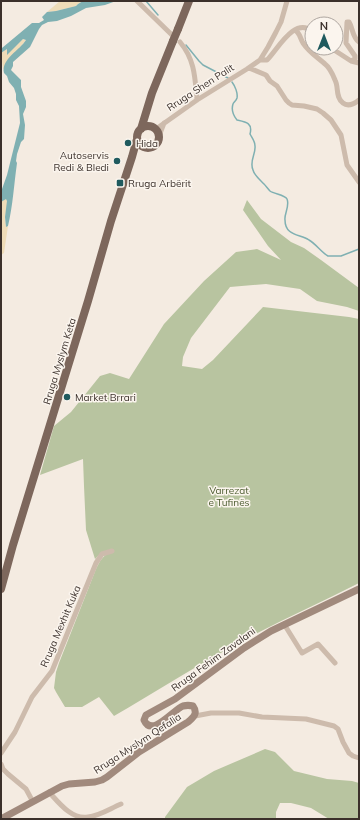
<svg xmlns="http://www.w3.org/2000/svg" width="360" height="820" font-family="Mulish,sans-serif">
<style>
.green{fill:#b8c4a0}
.sand{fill:#efdcb8}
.water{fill:#7fb0b2}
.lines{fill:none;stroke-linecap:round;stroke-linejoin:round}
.stream{stroke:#7fb0b2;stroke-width:1.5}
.street{stroke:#cdbbac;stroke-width:5}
.secondary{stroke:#a18a7d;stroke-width:7}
.primary{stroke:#7d675c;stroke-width:8}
.primary-bridge{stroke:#7d675c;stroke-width:8}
.poi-dot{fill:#1f5a5e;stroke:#fbf5ee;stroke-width:1.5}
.labels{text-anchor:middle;stroke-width:3;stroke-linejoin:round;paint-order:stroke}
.street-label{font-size:10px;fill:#3b302b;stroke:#fbf5ee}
.poi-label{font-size:10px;fill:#3b302b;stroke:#fbf5ee;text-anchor:start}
.park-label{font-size:10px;fill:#4a5a2e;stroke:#fbf5ee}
</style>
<rect width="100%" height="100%" fill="#f4ebe1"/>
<!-- green -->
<path class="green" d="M247,200L261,219L291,242L304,248L321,260L359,288V311L347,307L317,301L300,289L266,284L230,287L191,338L183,357L182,366L202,369L213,360L263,307L349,317L359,319V583C316,605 270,625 228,649C189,670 152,694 114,716L99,697L82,707H65L56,692L54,688L56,672L59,663L96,569C99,563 101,558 107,554L101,553L95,559L86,530L84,486L83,459L40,475L54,426L71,412L100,376L110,373L129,379L164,324L204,281L236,252L257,249L281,260L268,246L243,210Z
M265,749L275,752L294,771L327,779L352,781L359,783V819H329L311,808L291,803H280L276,812V819H165V817L187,787L214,771Z"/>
<!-- sand -->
<path class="sand" d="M60,1H83L78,4L76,6L56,11L47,12Z
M23,39L26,40L5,66L3,70L1,53L7,49V54Z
M6,198L8,201L5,217L6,227L8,226L4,253L1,255V202Z"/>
<!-- water -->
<path class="water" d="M83,1L87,2L90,1H116L105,5L86,8L71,16L57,21L48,22L42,25L39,29L30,47L13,62V66L11,70L21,80V87L26,101V107L23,114L25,125L24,139L21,142L17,154L16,161L17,163C14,184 13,205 8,226L6,227L5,217L7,201L6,199L1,202L2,189L7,175L20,123L19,106L16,100V94L14,88L9,82L7,76L4,73C1,59 20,50 26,40L23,39L7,55V49L1,53L2,48L32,23H39L44,20L42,17L47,12L56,11L76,6L78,4Z"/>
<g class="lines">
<!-- stream -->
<path class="stream" d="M146,1L158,15
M186,45L199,61L203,65L228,78
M232,82C235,86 238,93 237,98C236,101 234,102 233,104C231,110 233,115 237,120C246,122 253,123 250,134C252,138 255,141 255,146C256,154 249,161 253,170C254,175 260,180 264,184C266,186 268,189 270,191C274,194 285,195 287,199C290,206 284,214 285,220C285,236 300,234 309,240C316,244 321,252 328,256H341L359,249"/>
<!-- street -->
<path class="street" d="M137,1L172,35
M295,30C300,33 300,38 303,43C309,52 317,57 325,64C329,67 333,75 335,80C339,87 335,97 343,103C348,107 354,104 359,100
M180,42C195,60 195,78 197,100
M331,48L351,61L359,63
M260,60H267C278,49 294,17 312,31
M351,61L355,59V56L346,43L347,22H349C353,28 352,37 359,42
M249,68L266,75L270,81L277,86L286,100L289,103L292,105L304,106L317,109L323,113L331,120L341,135L347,165L359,182
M156,129L197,100L247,69L260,60L268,47L276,32L281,22L287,1
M159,136L164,123
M284,624L302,653L318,644L335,663
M195,716L211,713H239L262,717L306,719L334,726L338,729L343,742L349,753L353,756L359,758
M1,753L15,732L32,697L52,671L96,563L102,554L112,551
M1,764L3,769L8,774L26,789L33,802
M49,792C59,803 72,820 88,817C99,816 111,808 121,804"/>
<!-- secondary -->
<path class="secondary" d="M1,819L62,786L69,784L95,782L102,780L107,777L139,752L188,722C194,717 198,713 193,706C189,705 187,705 183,706C173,710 152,738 144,720L146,715L175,699L244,648L271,631L359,589"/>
<!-- primary -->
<path class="primary" d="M178,29L189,1
M137 137a11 11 0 1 1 22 0a11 11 0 1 1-22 0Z
M141,129L152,93L173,41
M1,589L13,545L88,301L111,221L132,157L137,139"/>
<!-- primary-bridge -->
<path class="primary-bridge" d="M173,41L178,29"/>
</g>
<!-- markers -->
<g class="poi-dot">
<circle cx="128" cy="143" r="4"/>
<circle cx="117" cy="161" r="4"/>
<rect x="116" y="179" width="8" height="8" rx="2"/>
<circle cx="67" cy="397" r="4"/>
</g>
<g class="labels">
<!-- street labels -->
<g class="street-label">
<text transform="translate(200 87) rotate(-33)" y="4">Rruga Shen Palit</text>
<text transform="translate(59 361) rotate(-73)" y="4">Rruga Myslym Keta</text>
<text transform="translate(60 626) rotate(-67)" y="4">Rruga Mexhit Kuka</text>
<text transform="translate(213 659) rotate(-36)" y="4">Rruga Fehim Zavalani</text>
<text transform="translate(137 743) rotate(-33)" y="4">Rruga Myslym Qefalia</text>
</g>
<!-- poi labels -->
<g class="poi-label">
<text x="136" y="147">Hida</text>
<text x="109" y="159" text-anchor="end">Autoservis<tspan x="109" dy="12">Redi &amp; Bledi</tspan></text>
<text x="128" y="187">Rruga Arbërit</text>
<text x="75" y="401">Market Brrari</text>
</g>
<!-- park labels -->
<g class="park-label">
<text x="229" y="494">Varrezat<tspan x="229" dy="12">e Tufinës</tspan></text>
</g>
</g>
<!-- border -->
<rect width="360" height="820" fill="none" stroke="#3b302b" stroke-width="4"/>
<!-- north arrow -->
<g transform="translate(324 36)"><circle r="19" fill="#fbf5ee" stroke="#aea6a0"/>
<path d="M0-3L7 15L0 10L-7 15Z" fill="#1f5a5e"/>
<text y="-6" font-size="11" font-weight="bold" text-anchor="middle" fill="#3b302b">N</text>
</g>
</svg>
